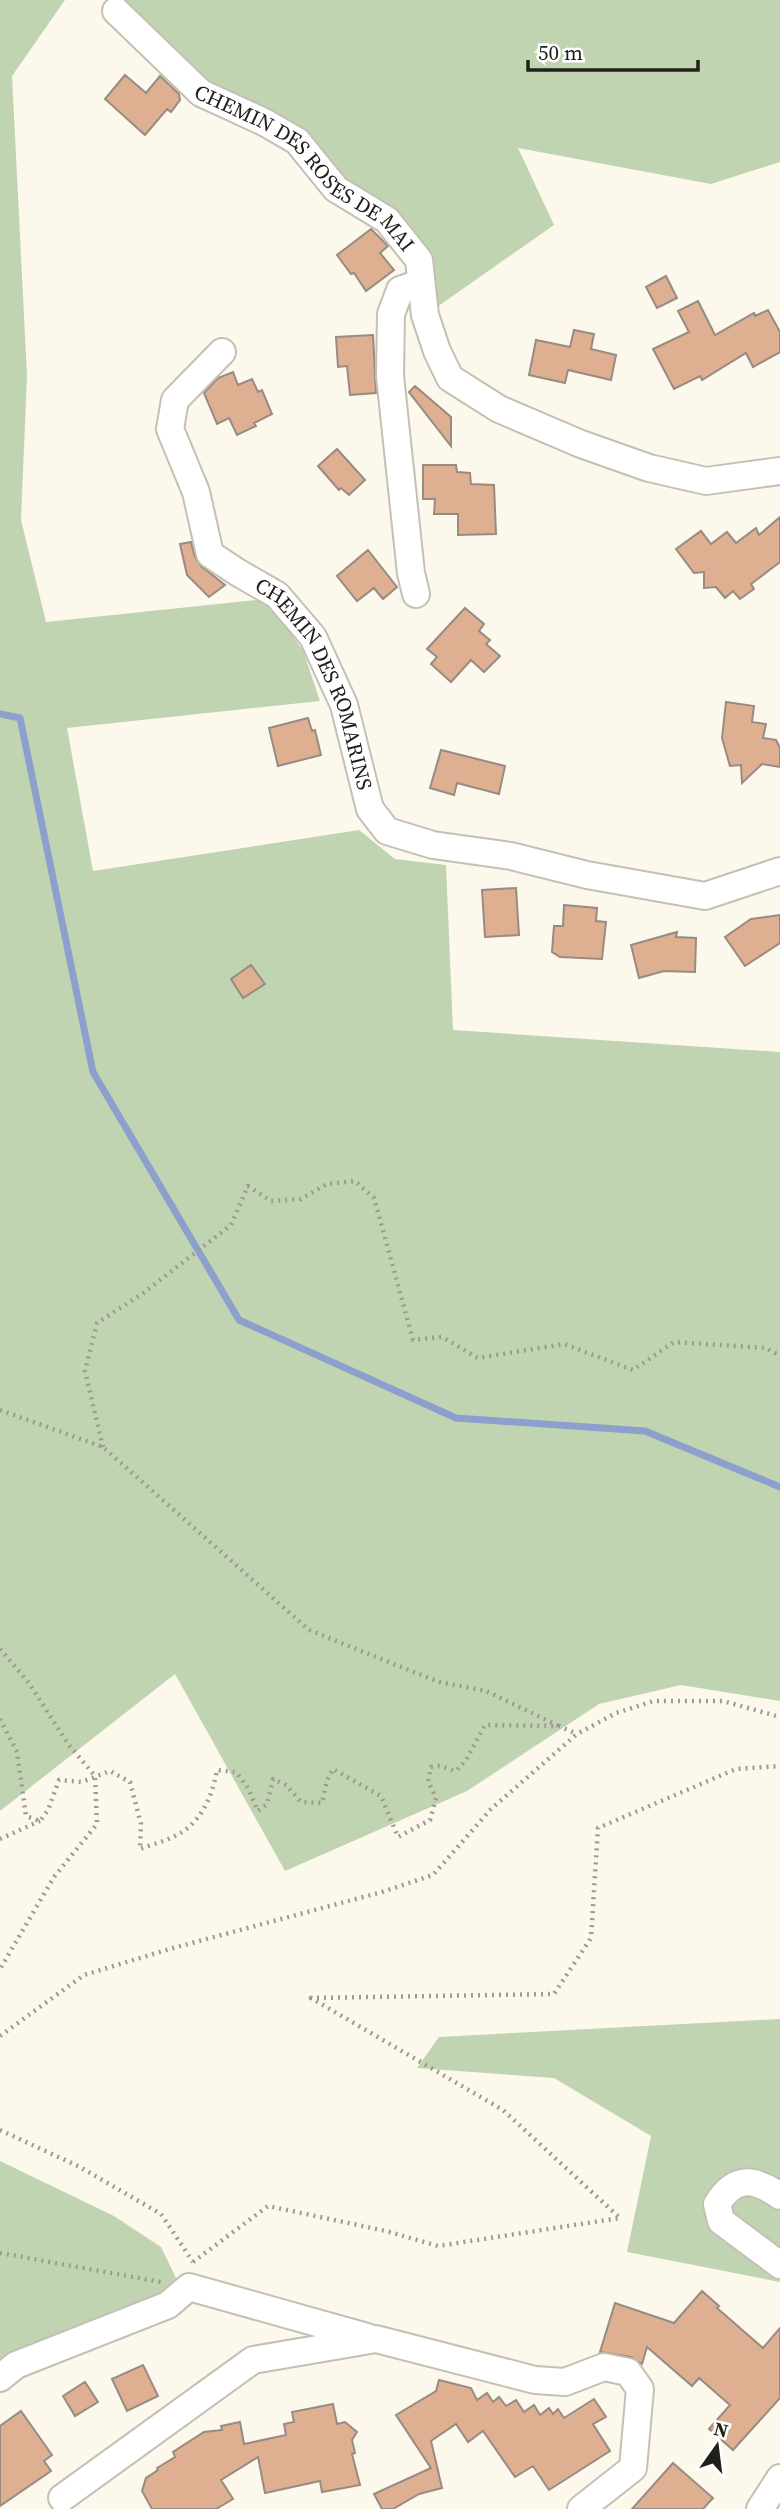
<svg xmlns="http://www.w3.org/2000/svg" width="780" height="2509" font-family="'Source Serif 4',serif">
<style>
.green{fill:#c1d4b2}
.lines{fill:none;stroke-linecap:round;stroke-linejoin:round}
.stream{stroke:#8ba0cc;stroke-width:7}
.building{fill:#dfaf91;stroke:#978b84;stroke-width:2}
.street-casing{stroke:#c4c0b4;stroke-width:30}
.path{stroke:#9d9a90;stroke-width:4.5;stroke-dasharray:2 5;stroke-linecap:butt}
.street{stroke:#fff;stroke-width:26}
.labels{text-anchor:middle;stroke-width:5;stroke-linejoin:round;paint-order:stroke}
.street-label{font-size:21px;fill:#201f1a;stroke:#fff}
</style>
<rect width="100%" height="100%" fill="#fcf8eb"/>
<!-- green -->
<path class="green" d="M0,0H65L12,76L27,376L21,520L46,622L265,599L303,650L320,701L67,728L93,871L359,830L395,859L446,865L453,1030L780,1052V1701L681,1685L599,1704L467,1791L285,1871L175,1674L0,1811Z
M119,0H780V162L711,184L518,148L554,225L437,307L386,211L196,84Z
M780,2019V2282L627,2252L651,2136L554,2078L417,2068L439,2037Z
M0,2161L114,2216L161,2247L177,2280L157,2304L24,2372L0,2390Z"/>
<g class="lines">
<!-- stream -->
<path class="stream" d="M0,714L20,718L93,1072L239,1320L456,1418L645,1431L780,1487"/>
</g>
<!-- building -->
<path class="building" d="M125,75L146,93L160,76L179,94L180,100L171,112L167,109L145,135L105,99Z
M371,229L388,246L380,253L394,270L366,291L354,273L351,274L337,255Z
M666,276L677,298L657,308L646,287Z
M698,301L715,335L754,313L755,316L768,310L780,332V352L753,367L746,353L702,380L700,376L674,389L653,349L689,332L678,311Z
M574,330L594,334L591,349L616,355L611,380L568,370L565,383L529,375L536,340L570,347Z
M373,335L376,393L350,395L347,366L338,367L336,337Z
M233,372L238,385L252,379L258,392L262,390L272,414L254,423L256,426L237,435L229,418L217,424L204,393L218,378Z
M415,386L451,417V446L409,392Z
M337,449L365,480L349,495L341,488L339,490L318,466Z
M423,465H456L457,472L470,473L471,484L494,485L496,534L458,535V514H434L435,499H423Z
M780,517V562L751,584L754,589L740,599L733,591L725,598L716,587L704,588V572L694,573L676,549L701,531L711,544L727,532L736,543L756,528L759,535Z
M191,542L195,557L201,566L225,585L209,597L187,575L180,544Z
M368,550L397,587L383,599L374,588L357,601L337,576Z
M465,608L484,624L479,631L490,640L486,644L500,656L484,672L471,660L451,682L431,664L437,657L427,649Z
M726,702L754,706L752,722L766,724L763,738L776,740L780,748V767L762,764L742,783L741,765L730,766L722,738Z
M308,718L312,731L315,730L321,755L278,766L269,728Z
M441,750L505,766L499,794L457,783L454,795L430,788Z
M516,888L519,935L485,937L482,890Z
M564,905L597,908L596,921L606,922L602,959L560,957L552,952L554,926H563Z
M780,915V943L745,966L725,937L751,919Z
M677,932L676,937L696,938L695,972L664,971L639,978L631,945Z
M251,965L265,984L243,998L231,979Z
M702,2291L719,2306L717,2308L763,2348L780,2328V2398L733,2450L709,2429L730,2405L699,2378L692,2386L647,2347L642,2364L631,2357L600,2352L615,2303L674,2323Z
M143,2365L158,2396L127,2411L112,2379Z
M439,2380L471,2388L477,2400L487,2393L493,2402L499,2397L506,2406L516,2400L524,2412L534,2405L540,2415L549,2408L553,2414L558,2409L564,2418L594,2399L606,2417L593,2424L610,2451L549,2490L533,2466L515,2477L483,2431L468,2442L456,2424L431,2441L442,2488L419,2494L393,2509H382L374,2494L431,2468L396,2415L436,2391Z
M85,2382L98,2402L75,2416L63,2396Z
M333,2404L337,2424L345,2422L357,2432L352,2440L355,2453L352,2454L360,2485L322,2492L320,2481L265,2493L258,2457L221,2480L233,2499L216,2509H152L142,2491L146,2478L158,2470L157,2468L175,2457L173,2452L204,2432L222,2430L221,2426L240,2422L244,2444L286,2435L284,2424L294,2422L292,2412Z
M21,2411L52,2455L44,2461L51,2471L0,2506V2426Z
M673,2463L713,2498L703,2509H632Z"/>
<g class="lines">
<!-- street casing -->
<g class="street-casing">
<g id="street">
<path id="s1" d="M116,11L201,93L264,122L297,141L336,189L387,220L419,260L425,315L437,351L450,378L499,409L581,444L649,468L706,481L780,471"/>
<path id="s2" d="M222,352L175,400L170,429L196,492L210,554L237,572L277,595L313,637L344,705L370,809L387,831L433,845L511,856L587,875L705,896L780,871"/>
<path d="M416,594L411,573L390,376L391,314L400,290L420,283"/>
<path d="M780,2196C754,2178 735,2175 717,2204L721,2221L780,2265"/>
<path d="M0,2378L16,2365L168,2305L189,2287L367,2337"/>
<path d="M62,2498L253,2360L376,2339L535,2380L565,2382L604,2367L628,2372L640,2389L633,2468L581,2509"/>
<path d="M760,2509L780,2478"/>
</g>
</g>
<!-- path -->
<path class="path" d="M0,1410L103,1447L309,1630L439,1682L486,1691L559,1726
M103,1447L85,1371L97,1323L142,1294L231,1225L248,1186L271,1201L301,1199L327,1184L355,1181L374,1198L413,1340L442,1337L478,1358L564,1344L633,1370L674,1342L766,1348L780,1356
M0,1649L29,1683L68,1744L95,1776L97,1824L54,1877L0,1969
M0,1719L17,1752L26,1816L40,1821L48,1810L59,1780L82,1782L110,1771L130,1782L141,1824L140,1849C153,1844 170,1840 182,1832C203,1819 213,1793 217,1770L236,1772L248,1788L258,1811L267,1804L273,1779L286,1785L301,1802L322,1803L327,1780L333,1769L381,1796L398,1837L430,1820L436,1798L428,1781L431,1767L439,1766L456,1771L466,1760L485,1725L559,1726L577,1734
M0,1839L40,1821
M0,2036L84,1975L173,1948L382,1892L433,1875L491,1809L577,1734L616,1713L654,1701H723L780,1717
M0,2130L80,2167L161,2214L193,2262
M0,2253L161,2282
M193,2262L268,2206L386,2231L438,2246L620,2218L503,2110L311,1998L554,1994L591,1938L598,1828L736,1769L780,1766"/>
<!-- street -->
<use href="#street" class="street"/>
</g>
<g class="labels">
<!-- street labels -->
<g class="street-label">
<text dy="7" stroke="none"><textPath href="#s1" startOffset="248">CHEMIN DES ROSES DE MAI</textPath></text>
<text dy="7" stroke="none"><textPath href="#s2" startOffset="404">CHEMIN DES ROMARINS</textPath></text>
</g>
</g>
<!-- north arrow -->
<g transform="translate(717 2446) rotate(14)" stroke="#ffffff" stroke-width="5" paint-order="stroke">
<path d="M0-5L12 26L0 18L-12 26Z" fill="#201f1a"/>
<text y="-10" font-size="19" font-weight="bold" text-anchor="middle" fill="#201f1a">N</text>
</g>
<!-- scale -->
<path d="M528 60v10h170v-10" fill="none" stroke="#201f1a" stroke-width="3.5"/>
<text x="538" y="60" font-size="21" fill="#201f1a" stroke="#ffffff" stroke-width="5" paint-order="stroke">50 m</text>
</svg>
